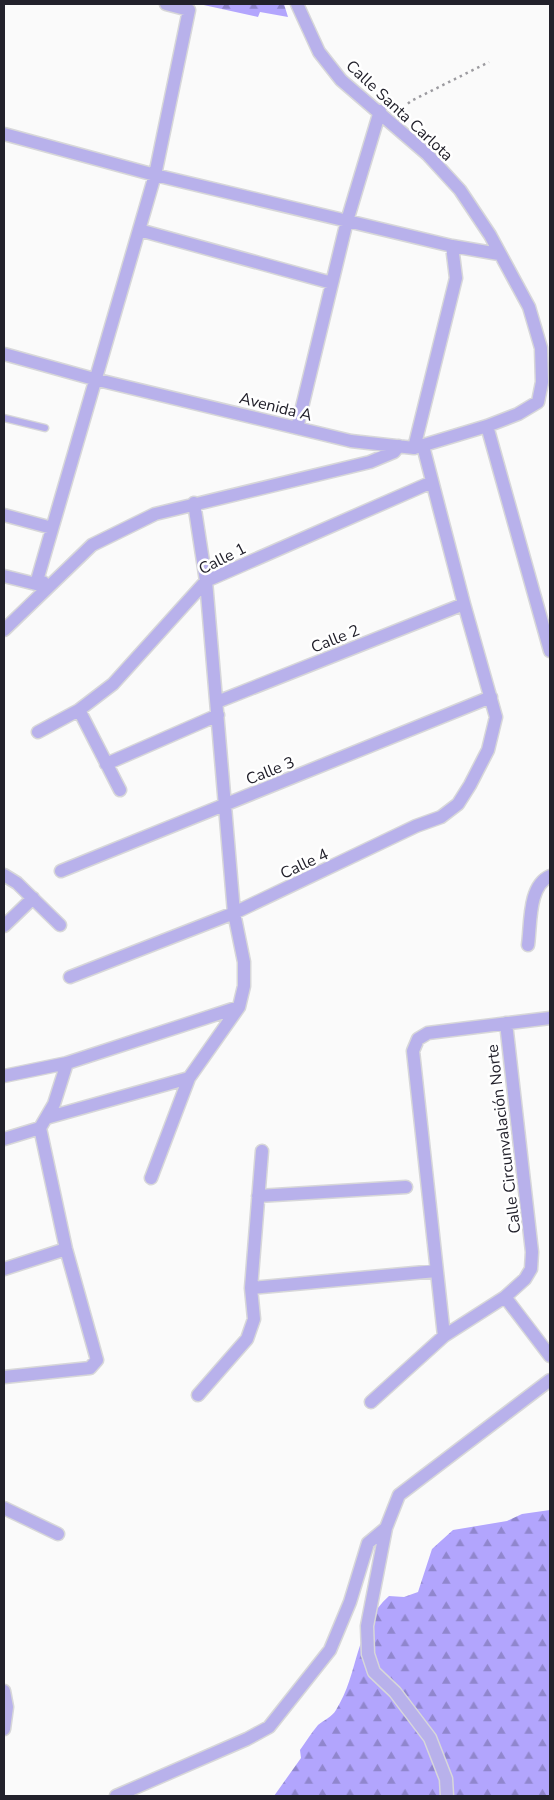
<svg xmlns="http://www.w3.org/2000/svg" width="554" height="1800" font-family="'Nunito Sans',sans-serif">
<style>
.forest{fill:url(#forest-firs)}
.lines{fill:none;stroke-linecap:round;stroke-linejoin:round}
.lane-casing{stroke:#d7d7d9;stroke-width:9}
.street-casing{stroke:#d7d7d9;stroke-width:15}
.path{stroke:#9c9ba0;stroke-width:2.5;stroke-dasharray:2.5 4;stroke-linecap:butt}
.lane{stroke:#b8b1eb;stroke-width:6}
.street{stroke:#b8b1eb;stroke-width:12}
.labels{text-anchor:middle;stroke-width:5;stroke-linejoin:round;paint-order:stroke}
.street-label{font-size:16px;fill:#22212b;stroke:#fff}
</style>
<defs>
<pattern id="forest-firs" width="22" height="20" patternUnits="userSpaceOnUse" patternTransform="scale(1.25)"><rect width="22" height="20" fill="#b2a5fd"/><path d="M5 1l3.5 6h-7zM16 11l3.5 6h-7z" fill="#9086cd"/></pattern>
</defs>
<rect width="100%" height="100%" fill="#fafafa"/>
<!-- forest -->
<path class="forest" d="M199,4H284L288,17L260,12L258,17Z
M550,1510V1796H274L301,1758L300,1750C306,1742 311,1733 318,1725C324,1720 332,1717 336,1710C359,1674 355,1626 389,1596L404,1597L418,1592L432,1549L453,1530L507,1521L522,1514Z"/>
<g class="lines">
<!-- lane casing -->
<g class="lane-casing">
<path id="lane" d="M4,418L45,428"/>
</g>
<!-- street casing -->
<g class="street-casing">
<path id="street" d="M297,4L319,52L341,80L427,154L460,190L490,235L529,307L541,348L542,382L538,402
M4,134L155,175L452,246L499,254
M139,230L332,283
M4,354L94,379L351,441L414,448L487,426L518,414L538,402
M487,426L550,651
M297,428L347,221L380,111
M414,448L456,278L452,246
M4,515L52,528
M4,576L36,584L43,582
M36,584L155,175L189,10L166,4
M4,630L92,545L155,514L370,462L394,452L399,446
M217,702L464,604
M79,710L120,790
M38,732L79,710L113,684L206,581L432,482
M106,764L218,715
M61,871L491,697
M4,875L17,883L60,925
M4,926L33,898
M528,945C531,923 528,886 550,876
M70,977L234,913L416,826L441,817L458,804L470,785L488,750L496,717L464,604L423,446
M4,1076L67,1063
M46,1118L189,1078
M4,1139L40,1128
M151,1178L189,1078L239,1007L244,986V962L234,913L206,581L194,503
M258,1196L406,1187
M4,1269L66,1249
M251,1288L436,1271
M505,1297L550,1356
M444,1336L413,1051L418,1039L428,1033L550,1018
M4,1377L90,1368L97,1360L66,1249L40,1128L54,1104L67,1063L239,1007
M198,1395L247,1339L254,1319L251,1288L262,1151
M371,1402L444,1336L505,1297L525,1279L531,1269L532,1252L506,1023
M4,1508L58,1534
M4,1691L7,1707L4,1729
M116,1796L247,1739L269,1727L330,1650L350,1602L368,1543L386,1528
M447,1796L446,1779L430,1738L395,1692L374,1672L368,1654L367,1626L386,1528L399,1495L550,1380"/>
</g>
<!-- path -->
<path class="path" d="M398,112L411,101L489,62"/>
<!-- lane -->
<use href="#lane" class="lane"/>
<!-- street -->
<use href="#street" class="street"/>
</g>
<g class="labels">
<!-- street labels -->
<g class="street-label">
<text transform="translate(400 110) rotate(43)" y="6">Calle Santa Carlota</text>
<text transform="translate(276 406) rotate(14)" y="6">Avenida A</text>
<text transform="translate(222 558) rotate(-27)" y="6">Calle 1</text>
<text transform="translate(335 638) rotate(-22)" y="6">Calle 2</text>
<text transform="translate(270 770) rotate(-22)" y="6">Calle 3</text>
<text transform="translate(304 863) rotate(-25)" y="6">Calle 4</text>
<text transform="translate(503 1139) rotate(-97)" y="6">Calle Circunvalación Norte</text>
</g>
</g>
<!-- border -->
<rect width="554" height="1800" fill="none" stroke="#22212b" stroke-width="10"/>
</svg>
